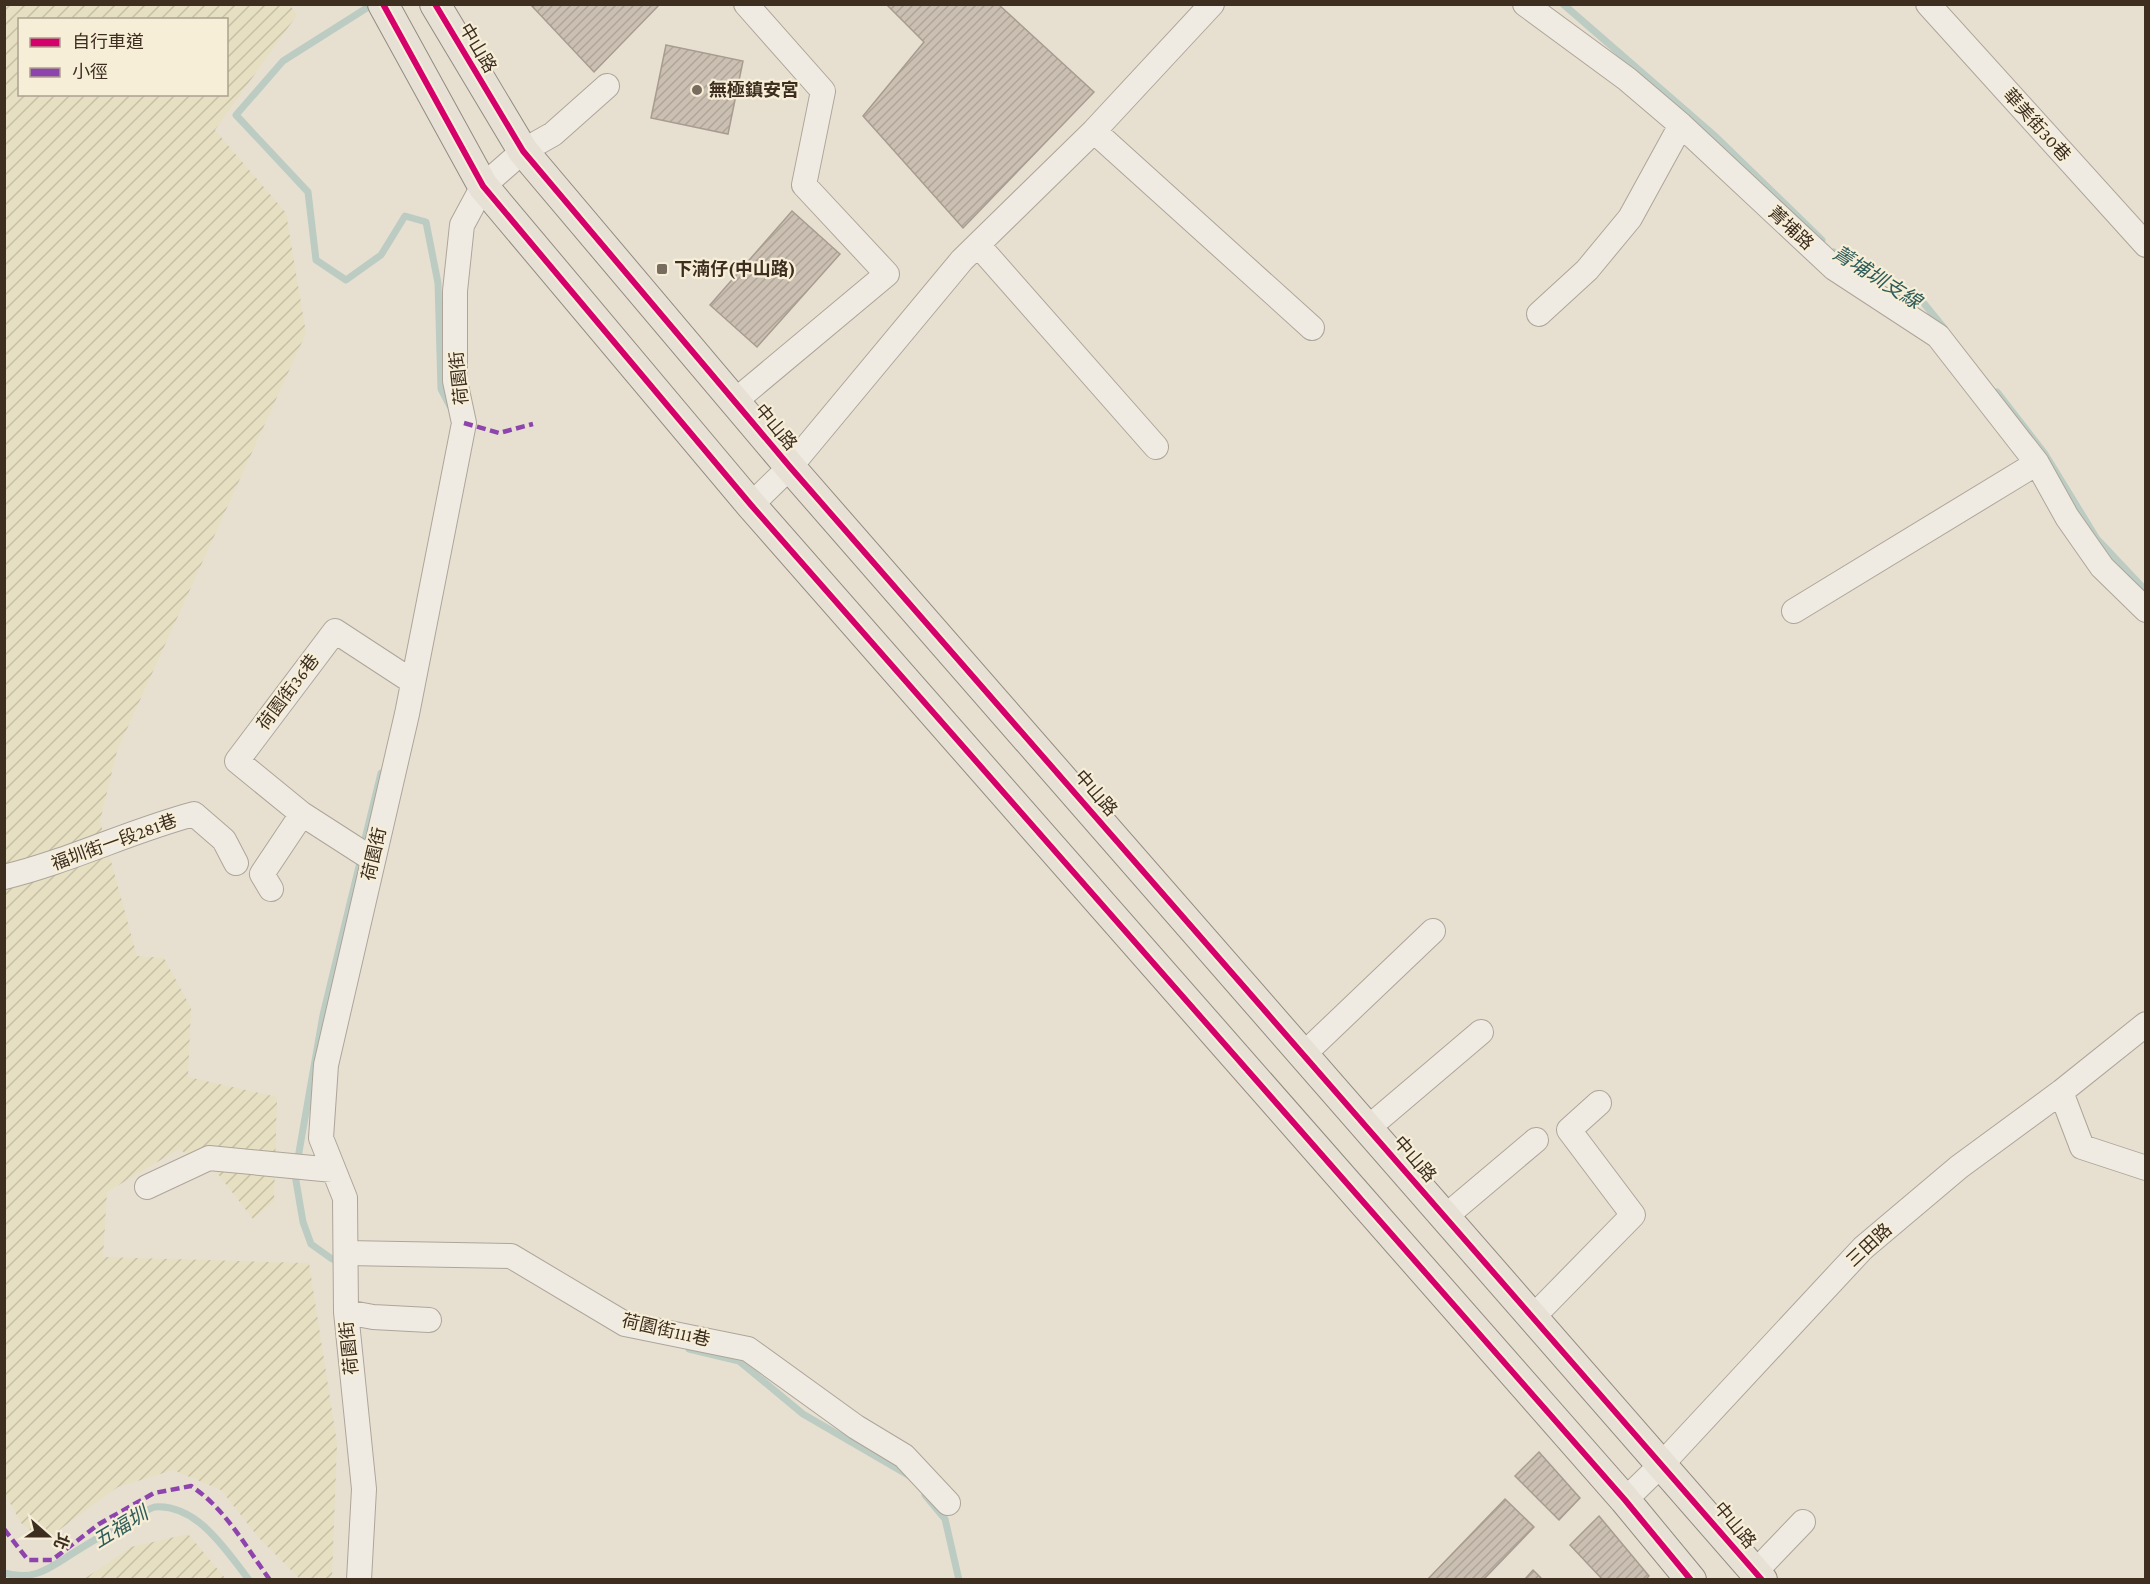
<svg xmlns="http://www.w3.org/2000/svg" width="2150" height="1584" font-family="'Crimson Pro','Noto Sans TC',serif">
<style>
.farmland{fill:url(#farmland-furrows);fill-rule:evenodd}
.lines{fill:none;stroke-linecap:round;stroke-linejoin:round}
.stream{stroke:#bcccc2;stroke-width:7}
.building{fill:url(#building-hatch);stroke:#a89c90;stroke-width:1.5}
.minor-casing{stroke:#ada599;stroke-width:26}
.major-casing{stroke:#928b80;stroke-width:32}
.minor{stroke:#efebe3;stroke-width:24}
.major{stroke:#e6e1d4;stroke-width:30}
.quiet{stroke:#8e44ad;stroke-width:4.5;stroke-dasharray:9 4.5;stroke-linecap:butt}
.cycleway-casing{stroke:#f7eed8;stroke-width:10}
.cycleway{stroke:#d6006c;stroke-width:6}
.poi-dot{fill:#786c5e;stroke:#f7eed8;stroke-width:2}
.labels{text-anchor:middle;stroke-width:4.5;stroke-linejoin:round;paint-order:stroke}
.street-label{font-size:18px;fill:#3d2e20;stroke:#f7eed8}
.poi-label{font-size:18px;font-weight:bold;fill:#3d2e20;stroke:#f7eed8;text-anchor:start}
.water-label{font-size:20px;font-style:italic;fill:#2f5d5a;stroke:#f7eed8}
</style>
<defs>
<pattern id="farmland-furrows" width="10" height="10" patternUnits="userSpaceOnUse" patternTransform="scale(1.5)"><rect width="10" height="10" fill="#e6dfc2"/><path d="M-1 1l2-2M0 10L10 0M9 11l2-2" fill="none" stroke="#c6c0a6"/></pattern>
<pattern id="building-hatch" width="6" height="6" patternUnits="userSpaceOnUse" patternTransform="scale(1.5)"><rect width="6" height="6" fill="#cbbfb2"/><path d="M-1 1l2-2M0 6l6-6M5 7l2-2" fill="none" stroke="#afa499"/></pattern>
</defs>
<rect width="100%" height="100%" fill="#e7e0d1"/>
<!-- farmland -->
<path class="farmland" d="M289,4L297,15L215,130L286,213L306,333L117,751L100,821L137,956L164,958L191,1008L188,1077L277,1097L274,1201L253,1219L218,1174L179,1149L107,1192L103,1257L309,1263L337,1443L332,1579H300L259,1538L221,1490L173,1470L118,1487L44,1541L21,1523L5,1494L4,5ZM20,20H226V94H20Z
M188,1534L226,1579H84L131,1547Z"/>
<g class="lines">
<!-- stream -->
<path class="stream" d="M373,4L283,61L236,115L308,192L316,260L346,280L381,255L405,216L426,222L438,283L441,389L450,406
M1563,4L1716,137L1822,240
M1834,252L1883,277L1922,301L1944,328
M1997,392L2045,454L2097,539L2146,591
M363,847L381,773
M340,1259H332L311,1244L303,1222L295,1175L323,1015L361,858
M689,1349L739,1361L803,1414L908,1475
M925,1495L945,1519L959,1580
M4,1573C30,1580 44,1572 64,1559C76,1551 146,1508 155,1507C197,1504 226,1550 249,1580"/>
</g>
<!-- building -->
<path class="building" d="M530,4H660L594,72Z
M886,4H998L1094,92L963,228L863,116L924,42Z
M666,45L743,61L728,134L651,118Z
M792,211L840,254L757,347L710,305Z
M1539,1452L1580,1498L1559,1520L1515,1476Z
M1505,1499L1534,1527L1483,1580H1427Z
M1599,1516L1649,1576L1645,1580H1603L1570,1545Z
M1533,1570L1543,1580H1524Z"/>
<g class="lines">
<!-- minor casing -->
<g class="minor-casing">
<path id="minor" d="M1525,4L1627,79L1681,125L1834,268L1938,336L2037,463L2067,517L2102,567L2146,610
M1928,4L2146,245
M1094,131L1312,328
M978,245L1156,447
M1539,314L1587,270L1630,218L1681,125
M735,401L887,274L804,185L823,91L746,4
M751,505L790,467L962,260L1094,131L1212,4
M1794,611L2037,463
M372,859L302,814L237,761L335,631L413,682
M4,877C70,861 130,831 194,814L224,840L236,863
M271,889L262,874L302,814
M1304,1054L1433,931
M2061,1092L2082,1147L2146,1168
M1368,1128L1481,1032
M147,1187L209,1158L333,1170
M1446,1216L1536,1140
M346,1253L511,1256L625,1324L748,1349L856,1427L904,1456L948,1503
M346,1312L373,1317L429,1320
M1534,1316L1633,1215L1569,1130L1599,1103
M1625,1500L1663,1463L1863,1248L1959,1167L2061,1092L2146,1024
M1755,1572L1803,1522
M359,1580L364,1489L346,1312L345,1198L321,1138L326,1065L407,714L464,423L455,381V291L462,225L483,186L523,151L553,134L607,86"/>
</g>
<!-- major casing -->
<g class="major-casing">
<path id="major" d="M383,4L483,186L751,505L1625,1500L1691,1580
M435,4L523,151L790,467L1762,1580"/>
</g>
<!-- minor -->
<use href="#minor" class="minor"/>
<!-- major -->
<use href="#major" class="major"/>
<!-- quiet -->
<path class="quiet" d="M464,423L499,433L533,424
M4,1529L28,1560H52L99,1524L154,1493L191,1486C225,1508 246,1547 270,1580"/>
<!-- cycleway casing -->
<g class="cycleway-casing">
<path id="cycleway" d="M383,4L483,186L751,505L1625,1500L1691,1580
M435,4L523,151L790,467L1762,1580"/>
</g>
<!-- cycleway -->
<use href="#cycleway" class="cycleway"/>
</g>
<!-- markers -->
<g class="poi-dot">
<circle cx="697" cy="90" r="6"/>
<rect x="656" y="263" width="12" height="12" rx="3"/>
</g>
<g class="labels">
<!-- street labels -->
<g class="street-label">
<text transform="translate(478 48) rotate(59)" y="6">中山路</text>
<text transform="translate(2037 125) rotate(48)" y="6">華美街30巷</text>
<text transform="translate(1791 228) rotate(43)" y="6">菁埔路</text>
<text transform="translate(459 378) rotate(-96)" y="6">荷園街</text>
<text transform="translate(776 427) rotate(50)" y="6">中山路</text>
<text transform="translate(288 692) rotate(-53)" y="6">荷園街36巷</text>
<text transform="translate(1096 793) rotate(49)" y="6">中山路</text>
<text transform="translate(114 842) rotate(-20)" y="6">福圳街一段281巷</text>
<text transform="translate(374 854) rotate(-77)" y="6">荷園街</text>
<text transform="translate(1415 1159) rotate(49)" y="6">中山路</text>
<text transform="translate(1869 1245) rotate(-43)" y="6">三田路</text>
<text transform="translate(666 1330) rotate(13)" y="6">荷園街111巷</text>
<text transform="translate(349 1348) rotate(-96)" y="6">荷園街</text>
<text transform="translate(1735 1525) rotate(50)" y="6">中山路</text>
</g>
<!-- poi labels -->
<g class="poi-label">
<text x="709" y="96">無極鎮安宮</text>
<text x="674" y="275">下湳仔(中山路)</text>
</g>
<!-- water labels -->
<g class="water-label">
<text transform="translate(1877 277) rotate(32)" y="7">菁埔圳支線</text>
<text transform="translate(120 1527) rotate(-31)" y="7">五福圳</text>
</g>
</g>
<!-- border -->
<rect width="2150" height="1584" fill="none" stroke="#3d2e20" stroke-width="12"/>
<!-- legend -->
<rect x="18" y="18" width="210" height="78" fill="#f7eed8" stroke="#ada18e" stroke-width="1.5"/>
<rect x="30" y="38" width="30" height="9" fill="#d6006c" stroke="#ada18e" stroke-width="1.5"/>
<text x="72" y="48" font-size="18" fill="#3d2e20">自行車道</text>
<rect x="30" y="68" width="30" height="9" fill="#8e44ad" stroke="#ada18e" stroke-width="1.5"/>
<text x="72" y="78" font-size="18" fill="#3d2e20">小徑</text>
<!-- north arrow -->
<g transform="translate(48 1536) rotate(111)" stroke="#f7eed8" stroke-width="4.5" paint-order="stroke">
<path d="M0-4.5L10 22L0 15L-10 22Z" fill="#3d2e20"/>
<text y="-9" font-size="16" font-weight="bold" text-anchor="middle" fill="#3d2e20">北</text>
</g>
</svg>
